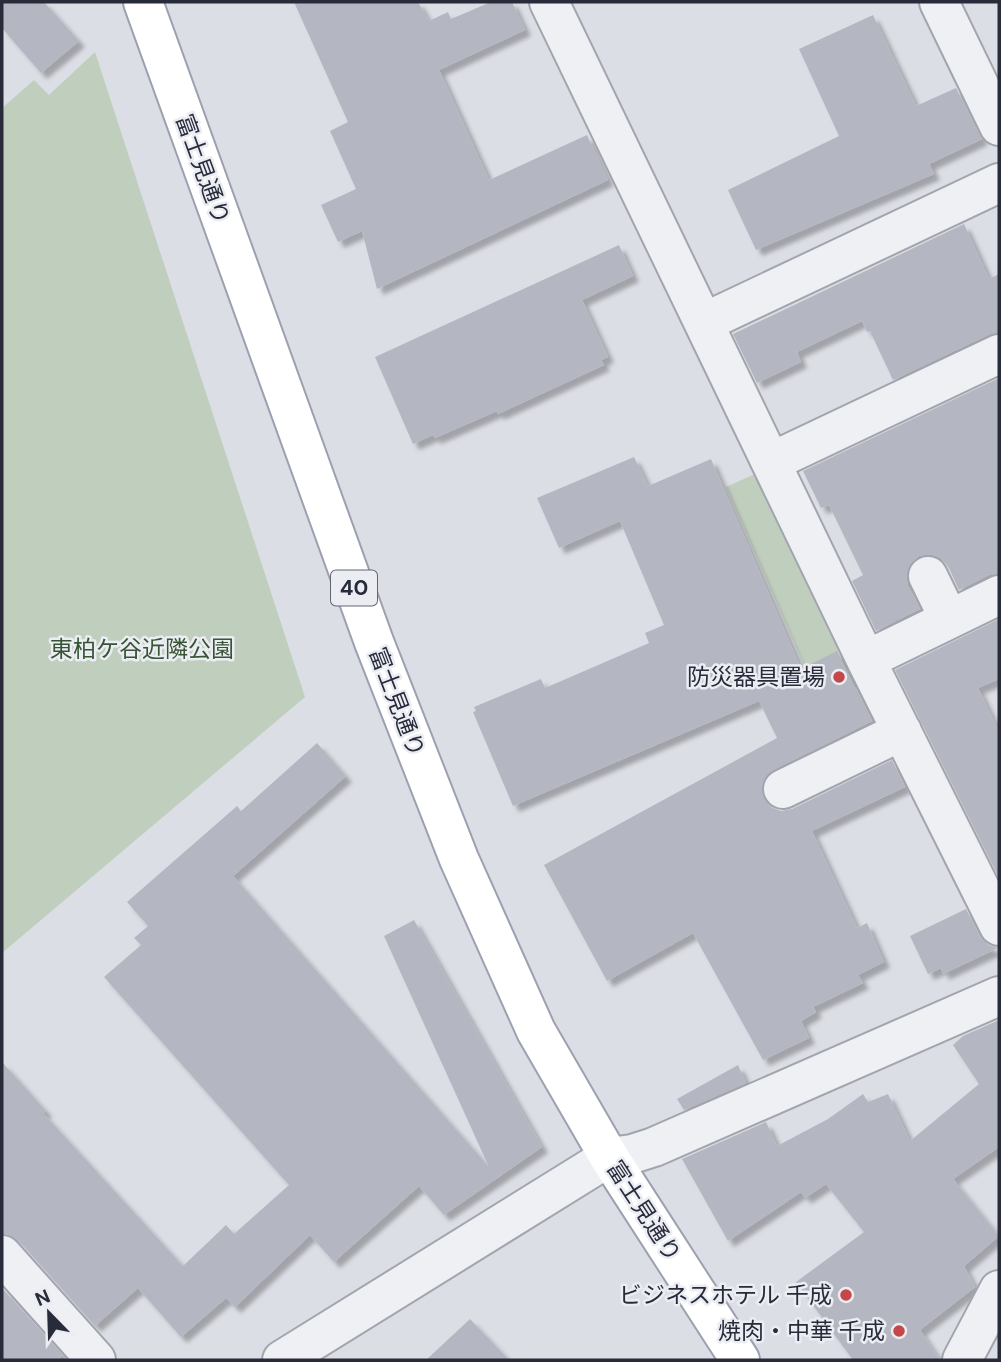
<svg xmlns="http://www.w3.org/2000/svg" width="1001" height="1362" font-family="'DM Sans','Noto Sans JP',sans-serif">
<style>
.green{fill:#c0cebe}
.building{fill:#b4b7c1;filter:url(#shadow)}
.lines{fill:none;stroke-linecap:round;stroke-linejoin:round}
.minor-casing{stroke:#a2a5ae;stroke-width:42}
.major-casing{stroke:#9ca1b0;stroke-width:42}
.minor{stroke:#eef0f4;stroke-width:38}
.major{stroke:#fff;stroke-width:38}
.poi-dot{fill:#c44749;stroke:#ebedf3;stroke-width:2.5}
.labels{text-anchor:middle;stroke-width:5;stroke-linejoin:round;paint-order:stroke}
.shield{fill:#ebedf3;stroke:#626572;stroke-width:2}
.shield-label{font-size:21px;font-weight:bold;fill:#272b3a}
.street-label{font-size:23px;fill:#272b3a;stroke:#ebedf3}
.park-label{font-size:23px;fill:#375535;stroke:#ebedf3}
.poi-label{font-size:23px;fill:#272b3a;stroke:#ebedf3;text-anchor:end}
</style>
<defs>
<filter id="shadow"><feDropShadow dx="6" dy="6" stdDeviation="2" flood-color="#0004"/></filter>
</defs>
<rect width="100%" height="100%" fill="#dcdee5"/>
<!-- green -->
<path class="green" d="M95,52L305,697L2,953V108L34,80L49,95Z
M764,470L865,683L821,704L726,487Z"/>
<!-- building -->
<path class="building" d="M2,2H44L79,41L41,73L2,28Z
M294,2H418L429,21L448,12L451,19L491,2H512L525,30L439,70L489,180L587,135L608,180L377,289L362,231L338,242L321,205L356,189L330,131L348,122Z
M873,15L916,106L956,88L982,139L929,164L934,174L756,250L728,190L839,136L799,49Z
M964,224L989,279L999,274V332L990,334L893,380L870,331L867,332L862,321L797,352L801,362L757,383L733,334Z
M619,245L633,276L582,300L608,357L601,360L604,365L498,414L497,411L435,438L433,435L413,444L375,357Z
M999,378V573L989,575L959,590L948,566L941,558L930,554L919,556L910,564L906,575L908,586L920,609L876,631L852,581L863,575L829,505L821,508L803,471Z
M634,457L648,486L711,459L801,669L837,651L872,721L773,770L765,777L761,787L764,799L770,807L781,811L792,809L892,760L905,787L812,831L857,928L867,923L884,962L858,975L863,983L813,1007L816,1012L801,1021L809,1038L763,1060L693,933L607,981L544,865L777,738L759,701L513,806L473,712L476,711L474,707L541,679L545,688L649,643L645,633L664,625L620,521L559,548L537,498Z
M999,619V679L978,688L999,732V878L895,670Z
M317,743L346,776L233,876L489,1167L384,936L414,920L542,1147L444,1215L419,1186L334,1262L310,1235L235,1307L226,1298L181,1337L138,1288L95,1326L18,1240L9,1235L2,1234V1062L46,1111L43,1113L183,1266L226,1225L234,1234L289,1185L104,977L141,945L134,938L148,926L127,902L237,806L241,811Z
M966,909L980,936L988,945L998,948L943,974L941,968L928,974L910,936Z
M999,1020V1147L953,1179L999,1236L964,1266L975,1287L920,1330L940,1360H853L796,1282L864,1232L826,1184L805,1198L801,1192L728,1241L682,1159L766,1122L777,1146L828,1119L863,1094L868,1102L888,1094L910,1141L979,1084L953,1045L963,1036Z
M738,1065L746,1083L684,1110L677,1099Z
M2,1288L63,1355L57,1360H2Z
M470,1319L509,1360H426Z"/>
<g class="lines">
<!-- minor casing -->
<g class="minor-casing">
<path id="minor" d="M549,2L866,660L999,926
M939,2L999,126
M705,322L999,183
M771,462L999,354
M928,576L949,619
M866,660L999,595
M783,789L902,731
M2,1255L96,1360
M282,1360L609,1157L632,1154L654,1147L999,996
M962,1360L999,1290"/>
</g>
<!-- major casing -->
<g class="major-casing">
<path id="major" d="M143,2L374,642L459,859L536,1031L609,1157L740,1360"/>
</g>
<!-- minor -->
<use href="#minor" class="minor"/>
<!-- major -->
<use href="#major" class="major"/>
</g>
<!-- markers -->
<g class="poi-dot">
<circle cx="839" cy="677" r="7"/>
<circle cx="846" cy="1295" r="7"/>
<circle cx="899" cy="1331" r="7"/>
</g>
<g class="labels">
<!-- shield labels -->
<rect class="shield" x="331" y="570.5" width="46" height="35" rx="5"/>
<g class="shield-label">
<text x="354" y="595">40</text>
</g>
<!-- street labels -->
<g class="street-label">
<text transform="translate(203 169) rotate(70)" y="8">富士見通り</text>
<text transform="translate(397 702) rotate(69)" y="8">富士見通り</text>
<text transform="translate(644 1211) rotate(57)" y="8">富士見通り</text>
</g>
<!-- park labels -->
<g class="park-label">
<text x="142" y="657">東柏ケ谷近隣公園</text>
</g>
<!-- poi labels -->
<g class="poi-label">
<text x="825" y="685">防災器具置場</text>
<text x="832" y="1303">ビジネスホテル 千成</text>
<text x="885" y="1339">焼肉・中華 千成</text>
</g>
</g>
<!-- border -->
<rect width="1001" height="1362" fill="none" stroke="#272b3a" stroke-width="7"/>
<!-- north arrow -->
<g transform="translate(49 1313) rotate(337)" stroke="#ebedf3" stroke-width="5" paint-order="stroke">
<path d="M0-5L12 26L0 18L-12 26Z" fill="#272b3a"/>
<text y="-10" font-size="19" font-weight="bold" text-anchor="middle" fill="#272b3a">N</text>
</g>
</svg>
